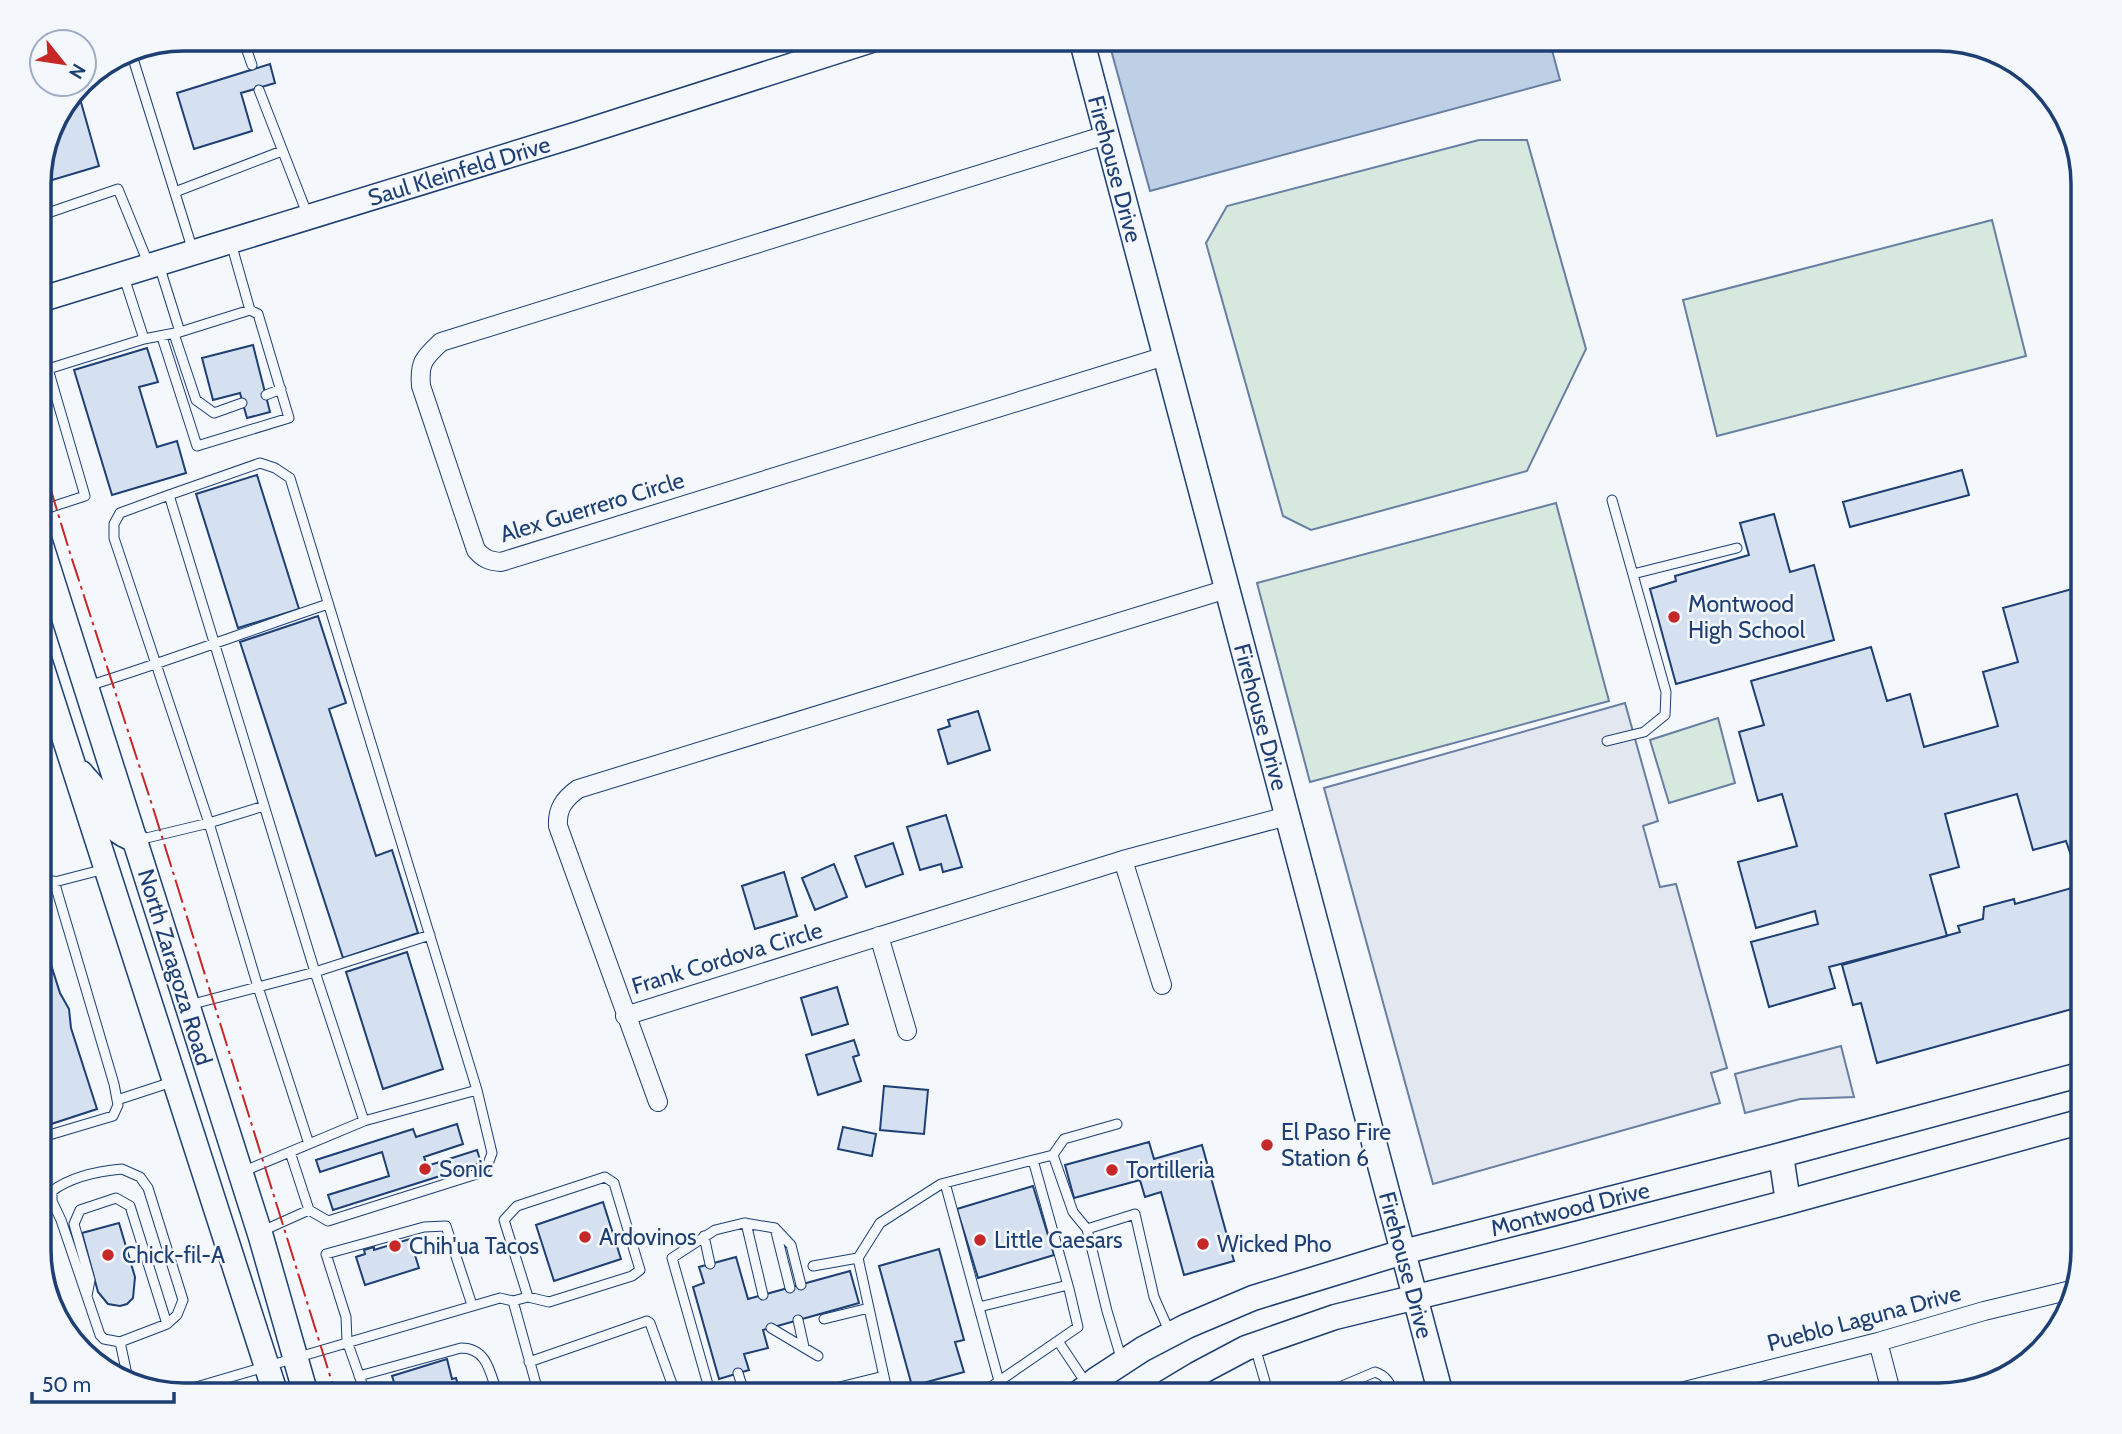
<svg xmlns="http://www.w3.org/2000/svg" width="2122" height="1434" font-family="Cabin,sans-serif">
<style>
.green{fill:#d7e8df;stroke:#687fa3;stroke-width:2}
.parking{fill:#e3e8f0;stroke:#687fa3;stroke-width:2}
.water{fill:#bed0e5;stroke:#687fa3;stroke-width:2}
.building{fill:#d5e0f0;stroke:#1d3f73;stroke-width:2}
.lines{fill:none;stroke-linecap:round;stroke-linejoin:round}
.lane-casing{stroke:#1d3f73;stroke-width:11}
.street-casing{stroke:#1d3f73;stroke-width:20}
.secondary-casing{stroke:#1d3f73;stroke-width:27}
.lane{stroke:#f4f7fb;stroke-width:9}
.street{stroke:#f4f7fb;stroke-width:18}
.secondary{stroke:#f4f7fb;stroke-width:24}
.power{stroke:#c62828;stroke-width:2;stroke-dasharray:24 5 3.5 5;stroke-linecap:butt}
.poi-dot{fill:#c62828;stroke:#f4f7fb;stroke-width:2.5}
.labels{text-anchor:middle;stroke-width:5;stroke-linejoin:round;paint-order:stroke}
.street-label{font-size:23px;fill:#1d3f73;stroke:#f4f7fb}
.poi-label{font-size:23px;fill:#1d3f73;stroke:#f4f7fb;text-anchor:start}
.rim{fill:none;stroke:#1d3f73;stroke-width:3.5}
</style>
<rect width="100%" height="100%" fill="#f4f7fb"/>
<!-- green -->
<path class="green" d="M1479,140H1527L1586,349L1527,471L1311,530L1283,516L1206,243L1227,206Z
M1992,220L2026,356L1717,436L1683,300Z
M1556,503L1609,701L1310,782L1257,583Z
M1718,718L1735,783L1669,803L1650,740Z"/>
<!-- parking -->
<path class="parking" d="M1625,703L1658,821L1643,826L1660,887L1676,884L1727,1068L1711,1073L1720,1103L1433,1184L1324,788Z
M1841,1046L1854,1097L1800,1099L1745,1113L1735,1074Z"/>
<!-- water -->
<path class="water" d="M1108,39H1549L1560,80L1150,191Z"/>
<!-- building -->
<path class="building" d="M270,64L275,83L241,93L252,131L194,149L177,93Z
M77,88L99,166L39,184V175L50,128Z
M253,345L270,412L247,418L240,393L213,400L202,358Z
M147,348L158,382L139,387L157,447L177,441L186,473L112,495L74,370Z
M1962,470L1969,495L1850,527L1843,502Z
M257,475L299,609L238,628L196,494Z
M1774,514L1790,572L1814,565L1834,640L1676,684L1650,589L1676,581L1675,576L1749,555L1740,523Z
M2083,586V890L2066,841L2033,850L2017,794L1945,814L1959,867L1930,875L1947,936L1829,967L1835,988L1769,1007L1751,942L1818,924L1815,911L1756,928L1738,862L1797,846L1782,794L1758,801L1739,732L1764,725L1751,681L1871,647L1887,701L1910,694L1924,747L1998,726L1983,672L2018,662L2003,608Z
M318,616L346,703L329,709L376,856L392,850L418,933L343,958L240,642Z
M978,711L990,750L948,764L938,730L950,726L948,720Z
M946,815L962,867L943,872L941,864L920,870L907,827Z
M893,843L903,874L866,887L855,856Z
M834,864L847,897L815,910L802,878Z
M784,872L797,916L755,929L742,886Z
M2082,885L2083,1006L1877,1063L1861,1003L1853,1005L1842,965L1960,932L1958,926L1983,919L1984,907L2014,899L2015,904Z
M39,915L41,919L40,930L60,993L69,1009L71,1028L97,1109L39,1128Z
M407,952L443,1069L383,1089L346,972Z
M837,987L848,1024L812,1035L801,998Z
M854,1040L859,1055L853,1057L861,1081L818,1095L806,1055Z
M884,1086L928,1090L924,1134L880,1130Z
M457,1124L463,1144L424,1157L427,1166L477,1150L481,1163L333,1210L328,1195L389,1176L382,1152L320,1172L316,1160L413,1129L416,1137Z
M843,1127L876,1134L872,1156L838,1149Z
M1149,1142L1154,1159L1202,1145L1234,1261L1184,1275L1161,1192L1145,1197L1140,1180L1074,1198L1065,1165Z
M1033,1186L1054,1255L978,1278L957,1209Z
M603,1202L621,1259L554,1281L536,1225Z
M119,1223L135,1277L133,1298L127,1304L120,1306L108,1304L98,1292L82,1233Z
M410,1239L419,1268L365,1285L356,1257L365,1254L364,1250L374,1247V1250Z
M939,1249L964,1340L955,1342L964,1372L912,1386L879,1266Z
M736,1257L748,1299L850,1271L859,1303L763,1330L768,1348L744,1354L749,1370L719,1379L693,1287L704,1283L699,1267Z
M447,1359L452,1379L456,1378L460,1392L451,1395H398L392,1376Z"/>
<g class="lines">
<!-- lane casing -->
<g class="lane-casing">
<path id="lane" d="M238,38L246,48L252,65
M130,49L193,251
M259,90L308,216
M175,192L282,151
M39,216L118,189L149,265
M231,243L250,310
M159,265L180,332L250,310L258,314L289,418L197,446L162,337
M123,274L144,339
M174,334L196,400L214,413L242,403
M266,395L281,389
M169,495L260,463L275,468L290,478L477,1090
M39,511L85,496L48,369L144,339L180,332
M1633,574L1737,548
M88,686C169,661 248,631 328,604
M1607,741L1644,732L1665,715L1666,692L1612,500
M138,840L209,823L264,806
M39,886L105,869
M189,1005L258,987L209,823L114,538V524L120,513L169,495L315,972L258,987L309,1144
M117,1100L172,1082
M364,1121L315,972L430,935
M39,1138L113,1116L118,1105L114,1084L54,881
M290,1152L309,1210
M1053,1155L1064,1139L1117,1124
M122,1169L140,1177L148,1188L183,1300L177,1315L167,1324L120,1342L104,1339L100,1335L61,1220L52,1201V1191C71,1177 99,1171 122,1169Z
M242,1172L364,1121L477,1090L492,1153L488,1164L480,1173L328,1221L309,1210L260,1232
M945,1183L999,1381
M39,1195L52,1191
M746,1223L763,1295
M775,1228L790,1288
M704,1236L710,1264
M813,1266L858,1258
M87,1296L90,1280L74,1224L80,1210L116,1198L130,1206L167,1324
M513,1301L528,1297L549,1302L632,1276L640,1270L614,1183L605,1177L517,1206L504,1220L528,1297
M979,1307L1068,1285
M824,1319L869,1308
M798,1320L804,1347
M771,1328L818,1356
M1058,1341L1088,1386
M120,1342L128,1379
M1255,1347L1269,1395
M1122,1361L1107,1311L1087,1229L1135,1214L1154,1297L1170,1333
M529,1362L647,1321L650,1323L676,1395
M738,1373L745,1395
M359,1376L461,1348C488,1348 490,1374 498,1395
M176,1393L500,1298L513,1301L539,1395
M366,1395L347,1341L346,1317L326,1254L424,1227L446,1226L472,1305
M711,1395L672,1258L715,1230L744,1223L775,1228L791,1245L801,1285
M721,1395L743,1391L751,1395
M807,1395L884,1376
M888,1395L858,1258L880,1223L941,1184L1033,1160
M979,1395L1078,1327L1069,1289L1033,1160L1053,1155L1073,1212L1087,1229
M1321,1395L1375,1372C1387,1376 1390,1384 1395,1395"/>
</g>
<!-- street casing -->
<g class="street-casing">
<path id="street" d="M1106,135L441,342C424,358 419,362 421,386L476,550C484,559 489,561 501,562L1165,356
M1123,860L1162,985
M879,936L907,1031
M625,1016L1123,860L1287,816
M658,1102L558,826C557,809 564,799 578,789L1227,589
M1878,1342L1892,1395
M1669,1395L1878,1342L1984,1311L2071,1290"/>
</g>
<!-- secondary casing -->
<g class="secondary-casing">
<path id="secondary" d="M1081,38L1441,1395
M39,300L575,135L878,38
M39,539L261,1237L306,1395
M39,659L276,1395
M81,773C88,782 97,790 102,800C114,823 108,830 136,840
M1781,1155L1788,1202
M1076,1395L1097,1379L1143,1349L1187,1326L1253,1298L1403,1252L1781,1155L2083,1074
M1162,1395L1197,1374L1246,1348L1335,1317L1567,1260L1788,1202L2083,1121"/>
</g>
<!-- lane -->
<use href="#lane" class="lane"/>
<!-- street -->
<use href="#street" class="street"/>
<!-- secondary -->
<use href="#secondary" class="secondary"/>
<!-- power -->
<path class="power" d="M39,451L70,553L153,808L336,1395"/>
</g>
<!-- markers -->
<g class="poi-dot">
<circle cx="1674" cy="617" r="7"/>
<circle cx="1267" cy="1145" r="7"/>
<circle cx="425" cy="1169" r="7"/>
<circle cx="1112" cy="1170" r="7"/>
<circle cx="585" cy="1237" r="7"/>
<circle cx="980" cy="1240" r="7"/>
<circle cx="1203" cy="1244" r="7"/>
<circle cx="395" cy="1246" r="7"/>
<circle cx="108" cy="1255" r="7"/>
</g>
<g class="labels">
<!-- street labels -->
<g class="street-label">
<text transform="translate(1115 169) rotate(75)" y="8">Firehouse Drive</text>
<text transform="translate(459 171) rotate(-17)" y="8">Saul Kleinfeld Drive</text>
<text transform="translate(592 507) rotate(-17)" y="8">Alex Guerrero Circle</text>
<text transform="translate(1261 717) rotate(75)" y="8">Firehouse Drive</text>
<text transform="translate(727 958) rotate(-17)" y="8">Frank Cordova Circle</text>
<text transform="translate(175 967) rotate(73)" y="8">North Zaragoza Road</text>
<text transform="translate(1570 1209) rotate(-14)" y="8">Montwood Drive</text>
<text transform="translate(1406 1265) rotate(75)" y="8">Firehouse Drive</text>
<text transform="translate(1864 1318) rotate(-15)" y="8">Pueblo Laguna Drive</text>
</g>
<!-- poi labels -->
<g class="poi-label">
<text x="1688" y="612">Montwood<tspan x="1688" dy="26">High School</tspan></text>
<text x="1281" y="1140">El Paso Fire<tspan x="1281" dy="26">Station 6</tspan></text>
<text x="439" y="1177">Sonic</text>
<text x="1126" y="1178">Tortilleria</text>
<text x="599" y="1245">Ardovinos</text>
<text x="994" y="1248">Little Caesars</text>
<text x="1217" y="1252">Wicked Pho</text>
<text x="409" y="1254">Chih'ua Tacos</text>
<text x="122" y="1263">Chick-fil-A</text>
</g>
</g>
<!-- crop -->
<path d="M0 0H2122V1434H0ZM184 51H1938A133 133 0 0 1 2071 184V1250A133 133 0 0 1 1938 1383H184A133 133 0 0 1 51 1250V184A133 133 0 0 1 184 51Z" fill="#f4f7fb" fill-rule="evenodd"/>
<path class="rim" d="M184 51H1938A133 133 0 0 1 2071 184V1250A133 133 0 0 1 1938 1383H184A133 133 0 0 1 51 1250V184A133 133 0 0 1 184 51Z"/>
<!-- north arrow -->
<g transform="translate(63 63) rotate(120)"><circle r="33" fill="#f4f7fb" stroke="#9eadc5" stroke-width="2"/>
<path d="M0-5L12 26L0 18L-12 26Z" fill="#c62828"/>
<text y="-10" font-size="19" font-weight="bold" text-anchor="middle" fill="#1d3f73">N</text>
</g>
<!-- scale -->
<path d="M32 1392v10h142v-10" fill="none" stroke="#1d3f73" stroke-width="3.5"/>
<text x="42" y="1392" font-size="21" fill="#1d3f73" stroke="#f4f7fb" stroke-width="5" paint-order="stroke">50 m</text>
</svg>
